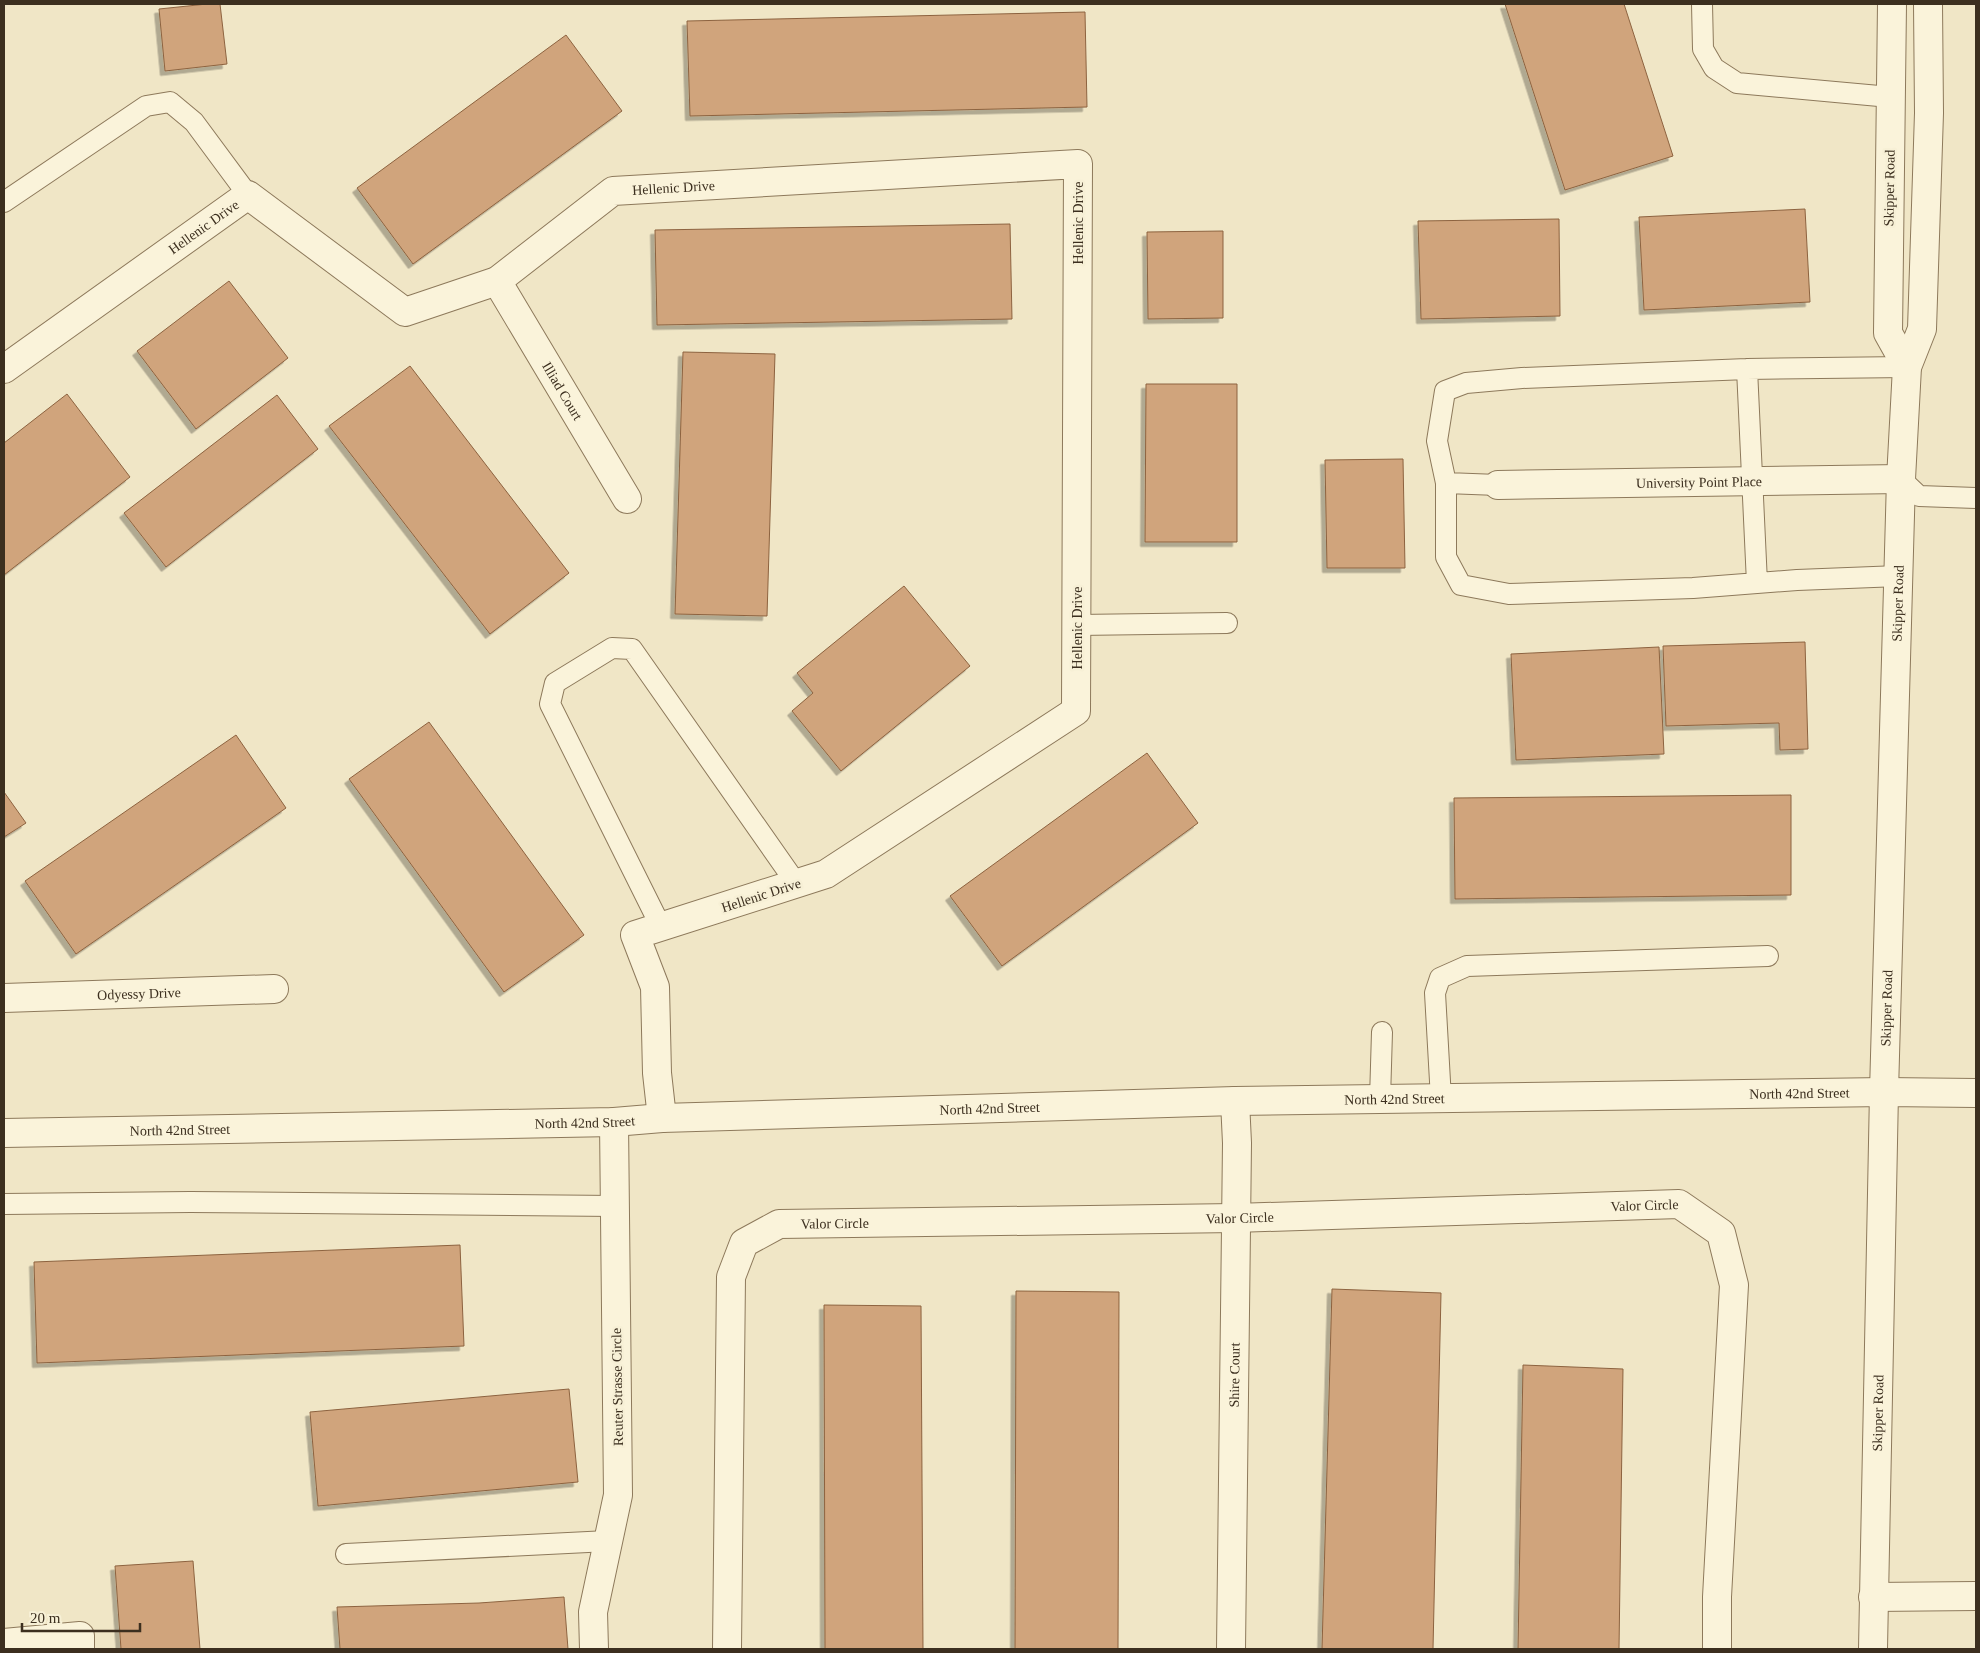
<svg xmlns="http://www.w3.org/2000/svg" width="1980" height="1653" font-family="'Times New Roman',serif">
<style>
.building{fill:#d0a47b;stroke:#8d6340;filter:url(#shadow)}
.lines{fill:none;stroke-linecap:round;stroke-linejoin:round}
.service-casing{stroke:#8d795b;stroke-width:22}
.minor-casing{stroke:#8d795b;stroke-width:30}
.tertiary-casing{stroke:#8d795b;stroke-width:30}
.service{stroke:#faf3da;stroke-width:20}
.minor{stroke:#faf3da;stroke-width:28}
.tertiary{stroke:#faf3da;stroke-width:28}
.labels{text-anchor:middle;stroke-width:5;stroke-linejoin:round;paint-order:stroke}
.street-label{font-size:14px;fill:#3c2f1f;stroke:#f7f0d6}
</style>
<defs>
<filter id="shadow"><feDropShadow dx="-4.5" dy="4.5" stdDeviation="0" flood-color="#0004"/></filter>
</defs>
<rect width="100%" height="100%" fill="#f0e6c6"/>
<!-- building -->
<path class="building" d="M207,4H220L227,64L165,71L159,9Z
M1505,4H1624L1673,156L1565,190Z
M1085,12L1087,107L690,116L687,21Z
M566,35L622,111L413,264L357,188Z
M1805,209L1810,302L1644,310L1639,217Z
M1559,219L1560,316L1421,319L1418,221Z
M1010,224L1012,319L657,325L655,230Z
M1223,231V318L1148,319L1147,232Z
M229,281L288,358L196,429L137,351Z
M683,352L775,354L767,616L675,614Z
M410,366L569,573L490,634L329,426Z
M1146,384H1237V542H1145Z
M67,394L130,477L4,575V443Z
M277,395L318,449L166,567L124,513Z
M1403,459L1405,568H1327L1325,460Z
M904,586L970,666L841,771L792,711L813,693L797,673Z
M1805,642L1808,749L1780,750L1779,723L1666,726L1663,646Z
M1659,647L1664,754L1516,760L1511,654Z
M429,722L584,935L504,992L349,779Z
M236,735L286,808L76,954L25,881Z
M1147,753L1198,823L1002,966L950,896Z
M4,792L26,823L4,837Z
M1791,795V895L1455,899L1454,798Z
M460,1245L464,1346L37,1363L34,1262Z
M1332,1289L1441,1293L1433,1649H1322Z
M1016,1291L1119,1292L1118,1649H1015Z
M824,1305L921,1306L923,1649H825Z
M1523,1365L1623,1369L1619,1649H1518Z
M569,1389L578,1482L318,1506L310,1412Z
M193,1561L200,1649H121L115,1566Z
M564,1597L568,1649H340L337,1607L479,1603Z"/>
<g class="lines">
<!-- service casing -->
<g class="service-casing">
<path id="service" d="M1702,4L1703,49L1714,68L1737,83L1890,97
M4,202L146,106L170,102L194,122L248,195
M1747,369L1757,583
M1901,479L1919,496L1976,498
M1446,483V557L1461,585L1509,594L1693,588L1797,580L1899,576
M1498,485L1446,483L1437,441L1445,391L1466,383L1522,378L1747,369L1907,367
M1077,625L1227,623
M661,927L550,704L555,683L612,648L632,649L796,883
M1380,1099L1382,1032
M1441,1099L1435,993L1440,978L1467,966L1768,956
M4,1204L190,1202L615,1206
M346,1554L608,1541"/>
</g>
<!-- minor casing -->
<g class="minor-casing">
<g id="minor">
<path id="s1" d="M497,281L627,499"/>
<path id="s2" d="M4,369L248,195L405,312L497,281L613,191L1078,164L1076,711L826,874L635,935L655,987L657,1073L662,1118"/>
<path id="s3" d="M1498,485L1901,479"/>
<path id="s4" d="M4,998L274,989"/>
<path d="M1873,1597L1976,1596"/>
<path d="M4,1643L80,1636V1649"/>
<path d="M594,1649L593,1612L618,1495L614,1122"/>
<path id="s5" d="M727,1649L731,1277L744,1243L779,1224L1235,1218L1679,1204L1721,1233L1734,1285L1717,1597V1649"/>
<path id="s6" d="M1231,1649L1237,1143L1235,1101"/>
</g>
</g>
<!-- tertiary casing -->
<g class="tertiary-casing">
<g id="tertiary">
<path d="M1892,4L1888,333L1907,367"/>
<path id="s7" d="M4,1133L614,1122L662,1118L1235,1101L1884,1092L1976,1093"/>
<path id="s8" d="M1873,1649L1884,1092L1901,479L1907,367L1922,329L1929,113L1928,4"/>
</g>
</g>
<!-- service -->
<use href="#service" class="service"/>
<!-- minor -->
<use href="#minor" class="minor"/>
<!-- tertiary -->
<use href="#tertiary" class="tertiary"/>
</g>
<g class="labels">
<!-- street labels -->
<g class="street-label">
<text dy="5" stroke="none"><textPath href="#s2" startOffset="800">Hellenic Drive</textPath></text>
<text transform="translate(1889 188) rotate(-89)" y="5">Skipper Road</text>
<text transform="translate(1078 223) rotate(-90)" y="5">Hellenic Drive</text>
<text dy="5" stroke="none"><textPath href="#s2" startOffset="245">Hellenic Drive</textPath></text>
<text dy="5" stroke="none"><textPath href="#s1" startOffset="128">Illiad Court</textPath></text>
<text dy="5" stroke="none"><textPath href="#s3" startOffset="201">University Point Place</textPath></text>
<text dy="5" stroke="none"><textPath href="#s8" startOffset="1046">Skipper Road</textPath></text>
<text transform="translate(1077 628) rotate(-90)" y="5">Hellenic Drive</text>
<text transform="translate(761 895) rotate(-18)" y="5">Hellenic Drive</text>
<text dy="5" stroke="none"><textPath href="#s4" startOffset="135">Odyessy Drive</textPath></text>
<text dy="5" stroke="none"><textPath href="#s8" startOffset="641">Skipper Road</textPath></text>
<text dy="5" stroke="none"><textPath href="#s7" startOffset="1796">North 42nd Street</textPath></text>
<text dy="5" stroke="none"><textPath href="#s7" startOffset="1391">North 42nd Street</textPath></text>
<text dy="5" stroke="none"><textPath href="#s7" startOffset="986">North 42nd Street</textPath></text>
<text dy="5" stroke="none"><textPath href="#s7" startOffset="581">North 42nd Street</textPath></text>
<text dy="5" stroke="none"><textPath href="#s7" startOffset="176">North 42nd Street</textPath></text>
<text dy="5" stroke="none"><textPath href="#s5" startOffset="1314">Valor Circle</textPath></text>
<text dy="5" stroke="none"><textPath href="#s5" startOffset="909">Valor Circle</textPath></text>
<text dy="5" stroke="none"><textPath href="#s5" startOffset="504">Valor Circle</textPath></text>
<text dy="5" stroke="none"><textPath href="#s6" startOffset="274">Shire Court</textPath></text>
<text transform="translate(617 1387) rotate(-91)" y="5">Reuter Strasse Circle</text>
<text dy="5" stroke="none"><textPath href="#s8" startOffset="236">Skipper Road</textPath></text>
</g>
</g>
<!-- border -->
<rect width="1980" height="1653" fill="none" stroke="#3c2f1f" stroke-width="10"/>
<!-- scale -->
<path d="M22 1623v8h118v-8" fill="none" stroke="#3c2f1f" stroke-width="2.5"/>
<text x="30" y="1623" font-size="15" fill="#3c2f1f" stroke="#f7f0d6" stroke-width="4" paint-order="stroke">20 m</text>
</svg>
